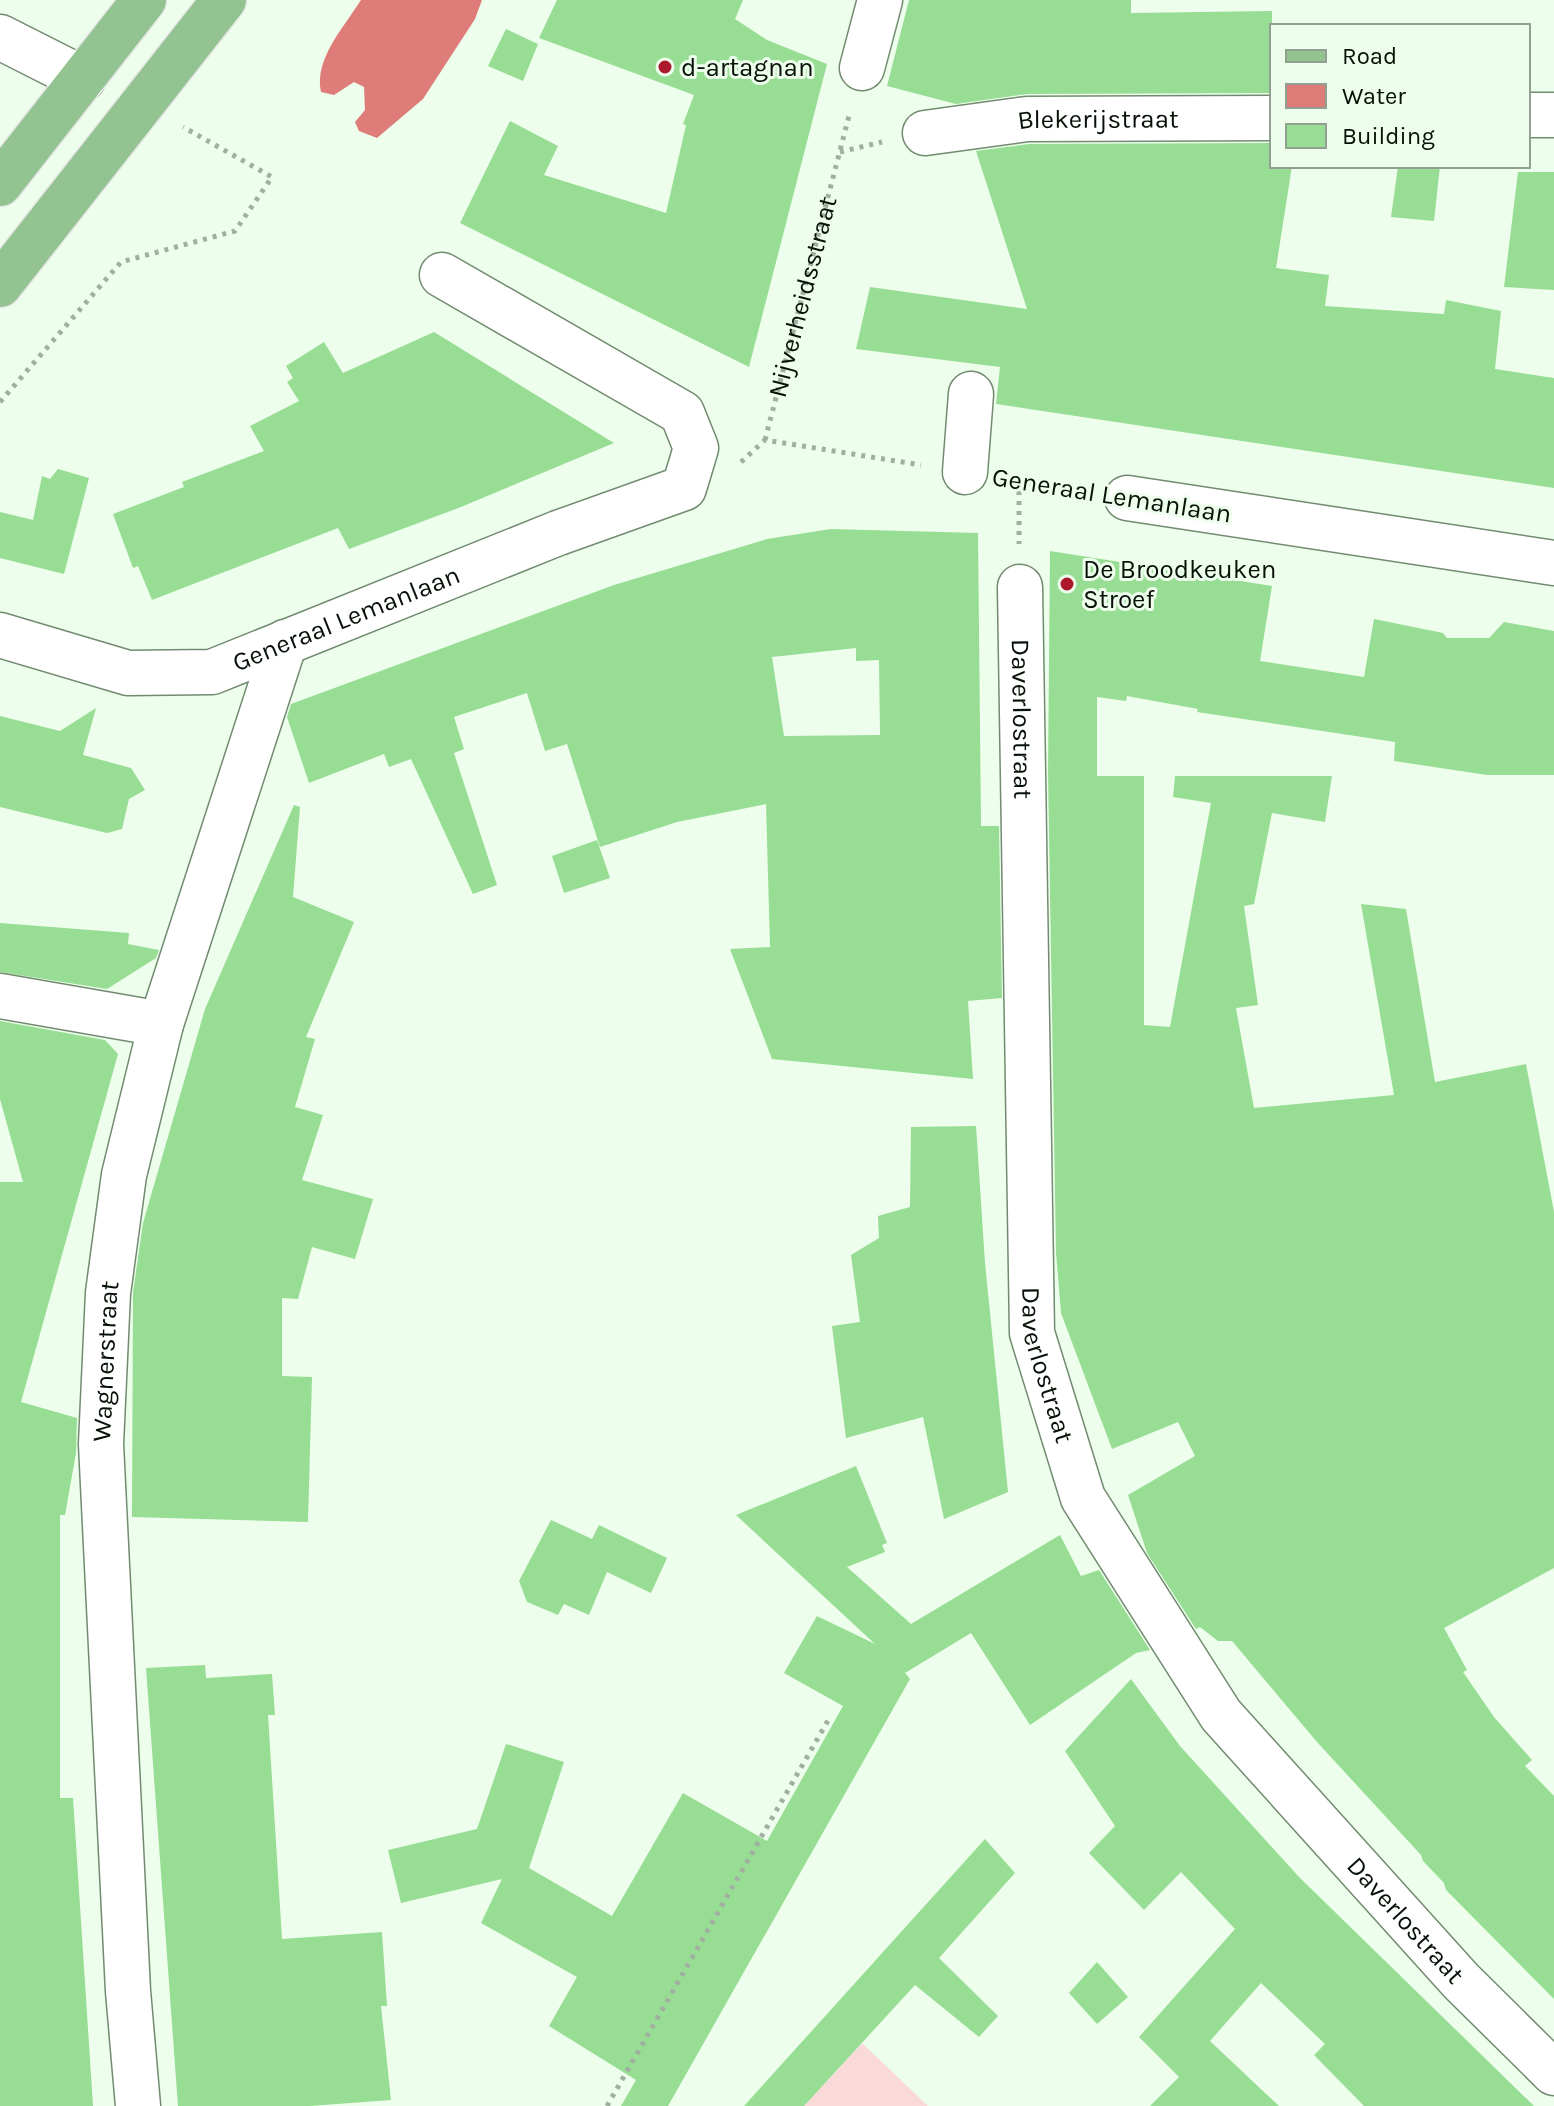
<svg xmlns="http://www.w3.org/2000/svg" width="1554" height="2106" font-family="Karla,sans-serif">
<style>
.green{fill:#fadad8}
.water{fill:#de7c7a}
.building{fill:#98dd94;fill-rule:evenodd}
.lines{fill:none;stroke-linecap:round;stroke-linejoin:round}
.minor-casing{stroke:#728b70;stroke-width:47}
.major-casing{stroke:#e6e7e6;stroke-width:47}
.path{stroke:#a1afa0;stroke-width:5;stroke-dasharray:4 6;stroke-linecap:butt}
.minor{stroke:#fff;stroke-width:44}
.major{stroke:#94c392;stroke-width:44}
.poi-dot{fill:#ad192c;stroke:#edfeec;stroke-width:3}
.labels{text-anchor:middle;stroke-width:6;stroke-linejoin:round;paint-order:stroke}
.poi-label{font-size:26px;fill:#081108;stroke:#edfeec;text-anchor:start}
.street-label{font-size:26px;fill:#081108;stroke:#edfeec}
</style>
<rect width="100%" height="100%" fill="#edfeec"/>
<!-- green -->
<path class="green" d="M862,2043L928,2106H804Z"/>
<!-- water -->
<path class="water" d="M361,0H482L475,19L423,99L377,138L359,131L355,122L365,110L364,87L354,82L334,95L321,92C314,59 344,27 361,0Z"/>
<!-- building -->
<path class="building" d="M557,0H743L735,19L767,40L827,64L749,367L460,223L510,121L558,146L544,175L666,213L686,125L683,124L694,95L539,38Z
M909,0H1131V13L1272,11V93L1027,94L956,104L887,86Z
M506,29L538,44L523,81L488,66Z
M1272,143V166H1292L1276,268L1329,275L1325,306L1444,314L1446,300L1501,311L1495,369L1554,378V488L996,404L1000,367L856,349L870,287L1027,309L976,151L1029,144Z
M1398,166H1440L1434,221L1391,217Z
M1518,172H1554V290L1504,287Z
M434,332L614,443L461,507L349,549L338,528L152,600L138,566L133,568L113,514L184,487L182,482L264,451L250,426L299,401L287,382L293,378L286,366L324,342L343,373Z
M58,469L89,478L64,574L0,558V512L33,520L42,476L50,479Z
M831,529L978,533L981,826H999L1002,998L968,1001L973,1079L772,1059L730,949L770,947L766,804L677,822L600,847L567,744L545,751L527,693L454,717L464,749L454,753L497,885L473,894L411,759L389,767L384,754L309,783L287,717L291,704L614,585L767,539ZM856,648V661L879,660L880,735L784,736L772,657Z
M1050,551L1272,586L1260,661L1364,677L1374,619L1443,633L1447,638H1489L1504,622L1554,631V775H1487L1394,761L1395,742L1197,712L1198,709L1127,696L1126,701L1097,697V776H1144V1025L1170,1027L1211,803L1173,797L1175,776H1332L1325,822L1272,813L1254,904L1244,906L1258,1005L1236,1008L1254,1108L1394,1095L1361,904L1406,909L1435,1082L1526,1064L1554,1212V1568L1444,1628L1467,1670L1463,1672L1494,1717L1532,1760L1525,1766L1554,1796V1999L1446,1890L1444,1883L1423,1861L1421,1855L1317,1742L1232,1641H1218L1200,1627L1196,1629L1147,1553L1128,1495L1195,1456L1178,1422L1112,1449L1061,1313L1056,1253L1048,772Z
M96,708L83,755L131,768L145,790L129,799L122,829L107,833L0,807V716L60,731Z
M294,805L300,807L293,897L354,922L306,1037L315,1039L295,1107L323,1115L302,1180L373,1199L355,1259L312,1247L298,1299L282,1298V1376L312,1377L308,1522L132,1517L133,1292L143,1223L205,1009Z
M597,840L610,878L564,893L552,856Z
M0,923L129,933L128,944L159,950L156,958L107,989L0,972Z
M0,1021L105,1040L118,1054L21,1402L77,1418L76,1453L65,1515H60V1798H73L93,2106H0V1182H23L0,1099Z
M976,1126L985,1263L1008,1492L944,1519L923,1417L846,1438L832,1326L860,1322L851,1255L879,1238L878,1216L910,1207L911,1127Z
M856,1466L887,1543L882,1545L885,1552L847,1567L911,1624L1060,1535L1081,1576L1099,1570L1150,1650L1136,1653L1030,1725L971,1633L905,1673L910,1679L668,2106H621L636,2080L549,2026L577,1977L481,1923L502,1879L401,1903L388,1850L477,1829L506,1744L564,1762L529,1868L612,1916L683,1793L767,1841L843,1706L784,1673L817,1616L875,1644L736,1515Z
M551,1520L592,1539L599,1525L667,1558L651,1593L607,1572L589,1615L564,1604L558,1615L527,1602L519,1581Z
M205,1665L206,1678L272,1674L275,1715H268L282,1939L382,1932L387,2006H381L391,2100L310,2106H178L146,1668Z
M1131,1679L1180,1746L1299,1877L1534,2106H1364L1314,2055L1325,2044L1261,1983L1210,2041L1279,2106H1150L1179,2077L1139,2037L1235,1929L1181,1872L1144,1910L1089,1853L1115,1826L1065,1751Z
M985,1839L1015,1873L939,1958L998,2016L979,2037L915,1985L804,2106H744Z
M1097,1962L1128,1997L1097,2024L1069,1993Z"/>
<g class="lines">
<!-- minor casing -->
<g class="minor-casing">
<g id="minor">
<path d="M0,37L83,79"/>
<path d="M862,68L880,0"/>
<path d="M1528,115H1554"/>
<path id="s2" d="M925,133L1027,119L1272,118"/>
<path d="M965,472L971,394"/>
<path d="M1127,498L1554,563"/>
<path id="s3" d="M1020,587L1032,1333L1083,1498L1221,1715L1461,1981L1554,2073"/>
<path id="s4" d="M0,635L128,673L212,672L558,533L684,488L696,448L682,413L442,275"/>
<path d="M0,996L161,1024"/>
<path id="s5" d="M138,2106L128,1991L101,1444L108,1293L124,1175L161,1024L285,642"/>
</g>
</g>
<!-- major casing -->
<g class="major-casing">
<path id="major" d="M0,184L144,0
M0,285L224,0"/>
</g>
<!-- path -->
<g class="path">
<path d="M840,152L882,142"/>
<path d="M0,402L121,262L235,231L272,177L183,127"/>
<path id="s1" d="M765,440L850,112"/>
<path d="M741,462L765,440L921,465"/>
<path d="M1010,480L1083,491"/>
<path d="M1019,481V544"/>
<path d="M607,2106L830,1717"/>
</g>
<!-- minor -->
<use href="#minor" class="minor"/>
<!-- major -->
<use href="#major" class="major"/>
</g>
<!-- markers -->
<g class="poi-dot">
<circle cx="665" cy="67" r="8"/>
<circle cx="1067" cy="584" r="8"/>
</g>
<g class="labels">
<!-- poi labels -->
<g class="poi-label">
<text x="681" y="76">d-artagnan</text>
<text x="1083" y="578">De Broodkeuken<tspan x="1083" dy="30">Stroef</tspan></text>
</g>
<!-- street labels -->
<g class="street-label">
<text dy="9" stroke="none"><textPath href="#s2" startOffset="174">Blekerijstraat</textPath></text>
<text dy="9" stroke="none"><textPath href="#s1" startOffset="148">Nijverheidsstraat</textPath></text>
<text transform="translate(1112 495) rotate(9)" y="9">Generaal Lemanlaan</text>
<text dy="9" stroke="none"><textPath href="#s4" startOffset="362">Generaal Lemanlaan</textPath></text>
<text dy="9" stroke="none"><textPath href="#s3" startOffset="132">Daverlostraat</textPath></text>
<text dy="9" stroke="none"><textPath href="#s5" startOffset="746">Wagnerstraat</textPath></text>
<text dy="9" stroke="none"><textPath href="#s3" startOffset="780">Daverlostraat</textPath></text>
<text dy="9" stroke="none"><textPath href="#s3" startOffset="1452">Daverlostraat</textPath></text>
</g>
</g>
<!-- legend -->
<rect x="1270" y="24" width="260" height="144" fill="#edfeec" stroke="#919f91" stroke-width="2"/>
<rect x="1286" y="50" width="40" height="12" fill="#94c392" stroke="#919f91" stroke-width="2"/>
<text x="1342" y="64" font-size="24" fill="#081108">Road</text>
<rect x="1286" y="84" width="40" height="24" fill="#de7c7a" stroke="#919f91" stroke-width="2"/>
<text x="1342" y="104" font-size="24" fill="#081108">Water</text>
<rect x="1286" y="124" width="40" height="24" fill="#98dd94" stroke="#919f91" stroke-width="2"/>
<text x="1342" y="144" font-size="24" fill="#081108">Building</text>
</svg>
